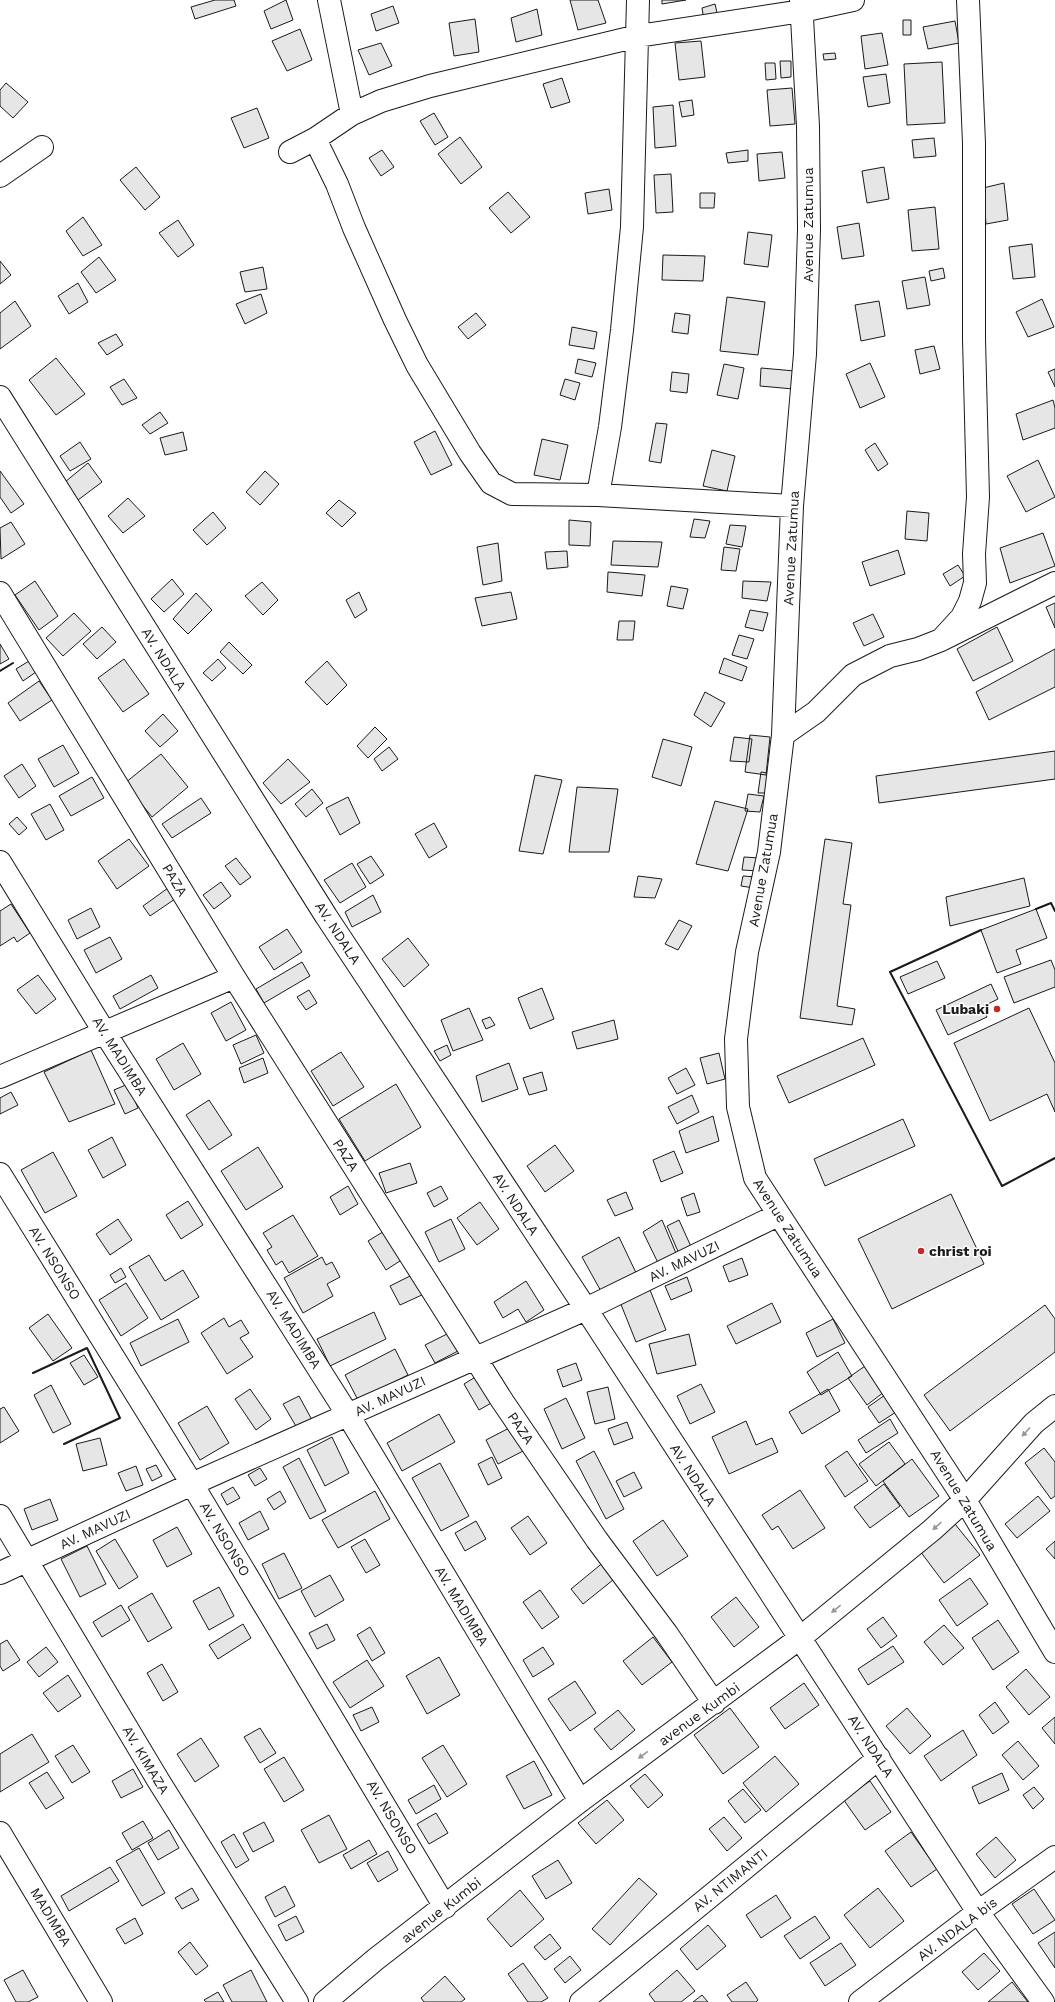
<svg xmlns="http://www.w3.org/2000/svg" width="1055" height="2002" font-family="'Work Sans',sans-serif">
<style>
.building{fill:#e6e6e6;stroke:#1a1a1a}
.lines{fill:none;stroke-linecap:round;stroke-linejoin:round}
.minor-casing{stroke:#1a1a1a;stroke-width:24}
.minor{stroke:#fff;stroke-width:22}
.wall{stroke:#1a1a1a;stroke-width:2}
.oneway{fill:#989898}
.poi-dot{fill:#c62828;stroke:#fff;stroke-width:1.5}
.labels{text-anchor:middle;stroke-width:3;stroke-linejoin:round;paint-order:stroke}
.street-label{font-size:14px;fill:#1a1a1a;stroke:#fff}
.poi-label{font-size:14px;font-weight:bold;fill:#1a1a1a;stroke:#fff;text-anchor:end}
</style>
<rect width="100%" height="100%" fill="#fff"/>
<!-- building -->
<path class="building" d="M215,0H234L236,6L195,19L191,7Z
M286,0L293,20L271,29L264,11Z
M570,0H598L606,23L578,30Z
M662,0H686L662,4Z
M715,4L718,17L704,20L702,8Z
M393,6L399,23L376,31L371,14Z
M537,9L542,35L516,42L511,18Z
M475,19L479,52L454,56L449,23Z
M903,20H911V35H903Z
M955,21L959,43L928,49L923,27Z
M300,29L312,60L287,71L272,41Z
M882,33L888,65L865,69L861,36Z
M701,41L705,77L679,80L675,43Z
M381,43L392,66L369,75L358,50Z
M835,53L836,59L824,60L823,54Z
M780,61H791V77L781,78Z
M942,62L945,123L907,125L904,64Z
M765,63H775L776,79L766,80Z
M886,74L890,103L868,107L863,77Z
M562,78L570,102L551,108L543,84Z
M6,83L28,102L13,118L0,106V90Z
M792,88L795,124L770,126L767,90Z
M692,100L694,115L682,117L679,102Z
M673,105L676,146L655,148L653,107Z
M257,108L269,138L244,148L231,118Z
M434,113L448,137L435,145L420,121Z
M460,137L482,167L461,184L438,154Z
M934,138L936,156L914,158L912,140Z
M382,150L394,167L381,176L369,158Z
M748,150V161L728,163L726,153Z
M782,152L785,178L759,181L757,154Z
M136,167L160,197L145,210L120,180Z
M884,167L889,199L867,203L862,171Z
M671,174L673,212L656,213L654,175Z
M1004,183L1008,220L986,224L983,188Z
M609,189L612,210L588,214L585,193Z
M508,192L530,217L511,233L489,208Z
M700,193H715L714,208H700Z
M935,207L939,249L912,251L908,210Z
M83,217L102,245L83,256L66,231Z
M178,220L194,245L178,257L159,233Z
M859,223L864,256L842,259L837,227Z
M748,232L772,235L768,267L744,264Z
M1032,244L1035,277L1013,279L1009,247Z
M663,255L705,256L703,281L662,280Z
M99,257L116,280L96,293L81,272Z
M0,261L11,275L0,284Z
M263,267L267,289L245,292L240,272Z
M943,268L945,278L931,281L929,271Z
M925,277L930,305L907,309L902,281Z
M78,283L88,302L69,314L58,296Z
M261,294L267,313L245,324L236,304Z
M727,297L765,302L758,355L720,351Z
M1042,299L1054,327L1028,337L1016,312Z
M15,301L31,326L0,349V313Z
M879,301L885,336L861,341L855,305Z
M476,313L486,325L468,339L458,327Z
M675,313L690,315L688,334L672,332Z
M572,327L597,332L594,349L569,345Z
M116,334L123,345L107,355L98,343Z
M934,346L940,369L920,374L915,350Z
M56,358L85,394L56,415L29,380Z
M578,359L596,363L592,377L575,373Z
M870,363L885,397L860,408L846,374Z
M724,364L744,368L738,399L717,395Z
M761,368L795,371L793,389L760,386Z
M1055,369V387L1048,372Z
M672,372L689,374L687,393L670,391Z
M124,379L137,398L122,405L110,387Z
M565,379L580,383L575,400L560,395Z
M1053,400L1055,408V428L1023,440L1016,414Z
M160,412L168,423L150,434L142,425Z
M656,423L667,424L661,463L649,461Z
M435,431L452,465L431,475L414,442Z
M183,432L187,450L165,455L160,438Z
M542,439L568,445L560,480L534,475Z
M80,442L91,459L70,471L60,456Z
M875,443L888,464L878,471L865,450Z
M712,450L735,456L727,491L703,486Z
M1038,460L1055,497L1026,512L1007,476Z
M88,463L102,482L78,500L65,482Z
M0,471L24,504L11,513L0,497Z
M265,471L279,484L260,505L246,492Z
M128,498L145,516L123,533L108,516Z
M339,500L356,513L342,527L326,513Z
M907,511L929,513L927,541L905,539Z
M213,512L226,528L207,545L193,530Z
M694,519L710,521L705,538L690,537Z
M569,520L591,522L590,546L569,545Z
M11,522L25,544L1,559L0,528Z
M730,525L746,526L742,547L726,544Z
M1043,533L1055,566L1010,583L1000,548Z
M613,541L662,542L658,567L611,565Z
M498,543L502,581L483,585L477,547Z
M724,547L740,549L736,571L721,570Z
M898,550L905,574L870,586L862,562Z
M567,551L568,567L547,569L545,552Z
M958,565L965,576L950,586L943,574Z
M608,572L645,575L642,596L607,592Z
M172,579L184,594L164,612L151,599Z
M35,581L58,616L39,630L15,595Z
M743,581L771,582L767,601L742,598Z
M262,582L278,600L263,615L245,596Z
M671,586L688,589L683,609L667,606Z
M359,592L367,610L355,618L346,600Z
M511,592L517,619L482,626L475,598Z
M196,593L212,610L188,634L173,619Z
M1055,603V628L1046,607Z
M750,610L768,613L763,631L745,627Z
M74,613L91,631L63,656L46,638Z
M873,614L884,637L864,646L853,623Z
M619,621H635L633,640H617Z
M102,627L116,642L97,659L83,644Z
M997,627L1013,661L973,681L957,649Z
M739,635L754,639L747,659L732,655Z
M229,642L252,665L243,674L220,652Z
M0,644L9,659L0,664Z
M1055,649V687L989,720L976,692Z
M724,658L747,667L742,681L719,673Z
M124,659L149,694L123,712L98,678Z
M218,659L226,668L212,681L203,673Z
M29,661L36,672L23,681L16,669Z
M327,661L347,685L327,705L305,682Z
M39,681L52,700L20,721L8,703Z
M705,692L725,703L711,727L694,715Z
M163,714L178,731L160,747L145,731Z
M375,727L387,739L368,758L357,746Z
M750,735L770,737L766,775L745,772Z
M734,737L752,739L749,762L730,761Z
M663,739L692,747L681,786L652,777Z
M63,745L79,773L54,787L38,759Z
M389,747L398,759L382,771L374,759Z
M1055,751V779L879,803L876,776Z
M161,754L188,787L152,817L125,783Z
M288,759L310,782L281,804L263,783Z
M22,764L36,786L19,798L4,776Z
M761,772L773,774L770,793H758Z
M535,775L562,780L543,854L519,851Z
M92,777L104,798L71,816L59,796Z
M577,787L618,789L609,852H569Z
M312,789L323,803L306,817L295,804Z
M748,794L764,796L760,812L745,811Z
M348,797L360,823L340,835L326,808Z
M201,798L211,813L172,838L162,824Z
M715,801L748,809L728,871L696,864Z
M50,804L64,830L46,840L31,814Z
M17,817L27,828L19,835L9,824Z
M434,823L447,847L429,858L415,834Z
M129,839L149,866L117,889L98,861Z
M825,839L852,843L843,904L851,905L837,1006L855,1009L852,1025L800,1018Z
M371,856L384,875L370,884L357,864Z
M744,857L760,858L759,871L742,870Z
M236,858L251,877L240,885L225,866Z
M352,863L366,887L340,903L324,880Z
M638,876L662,879L655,898L634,897Z
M743,876L757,877L754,888L741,886Z
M1024,878L1030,906L950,926L946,897Z
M221,882L231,896L214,909L203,895Z
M168,888L175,899L150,916L143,906Z
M373,895L381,912L352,927L345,912Z
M11,904L30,933L17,942L14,937L0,946V911Z
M91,908L100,927L77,939L68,920Z
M1036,909L1047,938L1016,950L1021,964L997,973L981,930Z
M679,920L692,926L678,950L665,944Z
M287,929L302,952L274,970L259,947Z
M110,937L122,959L96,973L84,950Z
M408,938L429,965L404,987L382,959Z
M1051,960L1055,970V987L1014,1003L1004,977Z
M937,961L945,978L908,994L900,977Z
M302,962L310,976L264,1003L256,989Z
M38,975L56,999L36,1014L17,990Z
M151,975L158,988L120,1009L113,996Z
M991,984L998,999L982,1007L987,1017L948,1035L936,1010Z
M542,988L554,1019L530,1029L518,998Z
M309,990L317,1003L306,1010L297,997Z
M231,1002L246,1030L226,1041L211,1013Z
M469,1008L483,1040L453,1051L441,1020Z
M1029,1008L1055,1063V1112L1047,1094L990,1121L954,1043Z
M490,1017L495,1025L486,1029L482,1020Z
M614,1020L618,1039L577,1049L572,1032Z
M256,1035L264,1053L241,1064L233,1045Z
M863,1038L875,1065L789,1103L777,1076Z
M183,1043L201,1074L174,1090L156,1059Z
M447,1045L451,1055L440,1061L434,1051Z
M91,1050L115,1104L69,1122L44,1072Z
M341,1052L364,1087L333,1106L311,1071Z
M719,1053L725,1079L707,1084L700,1058Z
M263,1058L268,1073L244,1083L239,1068Z
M509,1063L518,1089L482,1102L476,1076Z
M686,1068L695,1085L677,1094L668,1078Z
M542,1072L547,1090L529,1095L523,1078Z
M128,1084L138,1108L125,1114L114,1090Z
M396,1084L421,1127L365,1161L339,1119Z
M11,1092L18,1105L0,1114V1098Z
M692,1095L699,1112L677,1124L668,1107Z
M209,1100L232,1135L209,1150L186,1115Z
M713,1116L719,1141L686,1153L679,1131Z
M903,1119L915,1146L825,1186L814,1159Z
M112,1137L126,1165L103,1178L88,1150Z
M555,1145L574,1171L545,1192L527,1166Z
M258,1147L283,1187L246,1210L221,1171Z
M674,1151L683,1173L661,1182L653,1160Z
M53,1152L77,1196L45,1213L21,1170Z
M410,1163L417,1183L386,1193L379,1173Z
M348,1186L358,1204L340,1215L330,1197Z
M441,1186L448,1199L434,1207L427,1193Z
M626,1192L633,1209L615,1216L607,1200Z
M694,1193L700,1212L687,1216L681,1198Z
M951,1194L984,1264L892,1309L858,1239Z
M188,1201L203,1225L181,1239L166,1215Z
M480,1202L499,1229L477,1245L457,1218Z
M293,1215L318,1256L289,1273L282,1261L276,1265L267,1250L272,1247L263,1233Z
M118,1219L132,1240L110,1255L96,1234Z
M451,1219L465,1249L439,1262L425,1232Z
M662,1220L678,1258L660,1267L643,1232Z
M679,1220L693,1251L680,1256L667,1226Z
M386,1230L403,1259L386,1270L368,1241Z
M619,1237L638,1277L602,1293L582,1257Z
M149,1255L165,1281L183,1270L199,1297L161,1320L129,1267Z
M322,1257L326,1265L332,1262L340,1277L327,1284L333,1296L303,1313L284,1278Z
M742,1258L748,1275L729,1282L723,1266Z
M121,1268L126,1277L115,1283L110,1275Z
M414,1274L424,1294L400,1305L390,1286Z
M687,1277L692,1291L671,1300L665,1286Z
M526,1281L544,1310L526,1322L518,1309L503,1318L494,1302Z
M126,1283L148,1318L121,1336L99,1300Z
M650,1290L666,1330L636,1342L620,1302Z
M772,1303L781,1322L736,1344L727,1326Z
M1045,1305L1055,1319V1352L950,1431L924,1395Z
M374,1312L386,1339L330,1366L317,1339Z
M48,1314L72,1348L53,1361L29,1328Z
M224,1318L229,1327L241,1320L249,1333L240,1338L253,1357L227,1374L201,1333Z
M178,1319L189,1342L141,1366L130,1343Z
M833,1319L845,1343L817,1357L806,1333Z
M449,1333L458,1351L435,1363L425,1345Z
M689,1334L696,1365L657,1374L649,1344Z
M395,1349L408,1375L358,1400L345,1375Z
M838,1352L852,1376L821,1395L807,1372Z
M84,1355L98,1377L84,1385L70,1363Z
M576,1363L582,1380L563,1387L557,1370Z
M865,1366L884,1392L867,1405L848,1378Z
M477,1376L493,1402L479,1410L464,1384Z
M701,1384L715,1412L690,1424L677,1396Z
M51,1385L71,1424L53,1433L34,1395Z
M608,1387L615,1419L595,1424L587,1392Z
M250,1389L271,1419L256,1430L235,1399Z
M828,1389L840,1411L802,1434L789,1412Z
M885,1395L896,1412L879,1423L868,1407Z
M299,1396L312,1420L297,1428L283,1404Z
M566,1398L585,1438L562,1449L544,1409Z
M207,1406L229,1443L200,1460L178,1423Z
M4,1407L19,1431L0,1443V1409Z
M439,1414L455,1442L402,1471L387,1443Z
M890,1419L898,1433L866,1453L858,1440Z
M746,1421L756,1445L772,1438L778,1452L729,1474L712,1437Z
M627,1422L633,1438L614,1445L608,1429Z
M513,1426L525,1450L498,1464L486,1440Z
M332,1437L349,1473L325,1486L307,1450Z
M100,1438L107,1465L83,1471L76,1444Z
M889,1442L905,1464L876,1486L859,1464Z
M1044,1448L1055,1462V1496L1051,1499L1025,1463Z
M594,1451L624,1509L606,1519L576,1461Z
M847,1451L868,1481L845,1497L825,1466Z
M492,1457L502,1478L488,1485L478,1464Z
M299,1458L326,1511L310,1519L283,1467Z
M912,1459L939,1496L909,1517L883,1481Z
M440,1463L469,1516L441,1531L412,1478Z
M156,1465L162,1476L152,1481L146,1469Z
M136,1466L143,1485L126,1491L118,1473Z
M260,1468L267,1479L255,1486L248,1475Z
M634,1472L642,1488L624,1497L616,1481Z
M884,1484L900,1506L870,1528L854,1507Z
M233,1487L240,1498L227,1505L221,1494Z
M800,1490L825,1528L793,1549L778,1526L772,1530L762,1515Z
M280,1491L286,1502L274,1510L267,1499Z
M375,1491L390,1519L338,1548L322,1520Z
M1038,1496L1050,1511L1017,1538L1005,1524Z
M50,1499L58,1520L32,1530L24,1509Z
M260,1511L269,1529L248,1540L239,1523Z
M528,1516L547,1543L530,1555L511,1528Z
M663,1520L688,1556L657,1576L633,1541Z
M476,1521L486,1539L465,1551L455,1533Z
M955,1524L980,1555L944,1583L920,1551Z
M177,1527L192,1554L167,1567L153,1540Z
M115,1539L138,1577L119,1589L96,1551Z
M365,1539L380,1565L366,1573L351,1547Z
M1055,1541V1559L1046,1549Z
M87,1546L106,1584L80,1597L61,1559Z
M284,1553L302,1588L279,1599L262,1564Z
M605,1561L618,1576L583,1604L571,1589Z
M330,1575L344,1600L315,1617L301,1591Z
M970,1578L988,1604L957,1626L939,1600Z
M219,1587L234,1616L209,1630L193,1601Z
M540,1590L559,1617L542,1629L523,1602Z
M152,1593L172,1628L148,1642L128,1607Z
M736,1597L759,1627L734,1647L711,1617Z
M121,1605L130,1620L102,1637L93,1622Z
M883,1617L897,1636L881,1648L867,1629Z
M998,1620L1019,1652L993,1670L972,1638Z
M243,1624L251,1638L218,1659L209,1645Z
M327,1624L335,1640L317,1649L309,1633Z
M944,1625L964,1648L943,1665L924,1642Z
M370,1627L385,1653L372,1661L357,1635Z
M653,1637L672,1662L642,1685L623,1661Z
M7,1640L20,1660L3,1671L0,1666V1644Z
M893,1646L904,1662L868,1685L858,1669Z
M46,1647L58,1662L39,1677L27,1662Z
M543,1647L554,1664L533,1677L523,1660Z
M439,1657L460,1695L427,1714L406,1676Z
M367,1660L384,1686L350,1708L333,1682Z
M162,1664L178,1692L163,1701L147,1673Z
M1026,1669L1050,1697L1029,1715L1006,1687Z
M68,1675L81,1696L58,1712L43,1693Z
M575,1681L596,1713L570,1731L548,1699Z
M804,1683L819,1705L785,1729L770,1708Z
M995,1702L1009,1722L993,1734L979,1715Z
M372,1707L379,1722L361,1731L353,1715Z
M730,1708L759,1747L723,1774L694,1735Z
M907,1708L931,1736L910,1754L886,1726Z
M618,1710L635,1730L611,1750L594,1729Z
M1055,1717V1744L1042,1728Z
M260,1728L276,1753L260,1763L244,1737Z
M963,1730L977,1755L941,1781L924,1756Z
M32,1734L49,1762L0,1792V1754Z
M201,1738L219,1766L195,1782L177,1754Z
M1018,1741L1039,1766L1023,1780L1002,1755Z
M73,1745L90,1772L72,1783L55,1756Z
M443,1745L467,1784L447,1797L422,1758Z
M775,1756L799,1784L766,1812L743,1783Z
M284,1757L304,1790L284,1802L264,1769Z
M534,1761L552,1795L524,1809L506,1776Z
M133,1769L143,1787L121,1798L112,1781Z
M47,1772L64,1798L46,1809L29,1783Z
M1002,1773L1009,1790L979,1804L972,1787Z
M645,1774L663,1795L648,1808L630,1786Z
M870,1781L891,1812L865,1830L843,1799Z
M434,1785L441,1799L416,1814L408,1800Z
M1034,1787L1044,1799L1033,1809L1023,1795Z
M743,1789L761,1810L745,1823L728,1801Z
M607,1800L624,1820L596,1844L578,1823Z
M436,1813L448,1833L429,1844L417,1824Z
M329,1815L347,1849L319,1863L301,1830Z
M724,1817L742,1838L727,1851L709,1829Z
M143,1821L153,1838L132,1850L122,1833Z
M264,1822L274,1841L253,1852L243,1833Z
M169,1830L179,1848L158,1860L148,1843Z
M911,1832L937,1869L911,1887L885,1851Z
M234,1834L249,1860L236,1868L221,1842Z
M996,1837L1016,1860L995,1878L976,1854Z
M369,1840L377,1854L351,1869L343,1855Z
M139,1848L165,1893L142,1906L116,1861Z
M388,1851L398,1870L378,1882L367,1863Z
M558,1860L572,1883L546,1899L532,1876Z
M110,1867L119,1881L69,1911L61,1896Z
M639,1878L657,1894L610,1945L592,1929Z
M285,1886L295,1906L275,1917L265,1897Z
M192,1888L199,1900L182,1909L175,1898Z
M878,1888L904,1921L870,1948L844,1915Z
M1034,1889L1055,1920L1033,1934L1012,1904Z
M520,1890L544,1919L511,1947L487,1919Z
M776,1895L791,1918L761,1938L746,1915Z
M296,1916L304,1932L286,1941L278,1925Z
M815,1916L830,1938L800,1959L784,1936Z
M135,1918L143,1934L125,1944L116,1929Z
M708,1925L726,1946L697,1970L680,1949Z
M1055,1932V1968L1038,1943Z
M550,1934L561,1948L545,1960L534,1947Z
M190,1942L208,1966L196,1975L178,1952Z
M841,1943L856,1965L825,1986L810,1963Z
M984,1953L1000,1971L978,1990L962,1972Z
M570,1956L581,1970L565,1983L554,1969Z
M523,1963L548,1998L541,2002H528L508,1974Z
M23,1970L38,1997L28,2002H16L4,1980Z
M251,1970L267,2002H232L223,1985Z
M677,1970L695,1991L681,2002H655L649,1994Z
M445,1976L465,1999L461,2002H424L421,1998Z
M746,1982L758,2000L756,2002H732L727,1995Z
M1012,1982L1028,2002H988Z
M218,1992L224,2002H206L204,2000Z
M702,1995L708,2002H693Z"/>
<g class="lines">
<!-- minor casing -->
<g class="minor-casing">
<path id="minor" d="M329,0L352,114
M801,0L808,126L809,230L805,354L792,506L783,735L769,852L747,952L736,1039L738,1107L755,1178L965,1500L1055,1652
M315,139L337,184L354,228L395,320L417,365L470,453L491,483L512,494L598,495L792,506
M290,152L315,139L352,114L381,101L430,86L638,36L802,11L853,0
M0,176L42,147
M0,397L326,916L586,1309L978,1912L1043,2002
M598,495L610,427L622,330L632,227L638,0
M0,593L234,977L503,1402L597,1540L667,1634L714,1703
M941,640L962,617L970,601L975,583L974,554L978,497L974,339V143L968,0
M783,735L816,712L853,675L890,656L918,649L941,640L1055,583
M0,862L105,1033L348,1415L580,1801
M0,1077L234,977
M0,1174L192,1484L445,1907
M0,1516L158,1780L297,2002
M0,1573L192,1484L586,1309L778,1215
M0,1833L101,2002
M325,2002L376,1959L580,1801L800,1638L932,1530L965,1500L1034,1423L1055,1406
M581,2002L879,1758
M860,2002L978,1912L1055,1857"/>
</g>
<!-- minor -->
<use href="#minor" class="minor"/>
<!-- wall -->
<path class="wall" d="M0,671L13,663
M1036,909L1051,903L1055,911
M981,930L890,972L1002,1186L1055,1158
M33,1373L87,1348L120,1418L64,1444"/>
</g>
<!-- one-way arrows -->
<defs><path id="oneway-solid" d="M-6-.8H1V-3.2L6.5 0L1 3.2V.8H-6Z"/></defs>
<g class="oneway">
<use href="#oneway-solid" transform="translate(1026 1432) rotate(132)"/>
<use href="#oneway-solid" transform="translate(937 1526) rotate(138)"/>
<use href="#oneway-solid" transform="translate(836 1609) rotate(141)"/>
<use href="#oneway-solid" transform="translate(643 1755) rotate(144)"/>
</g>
<!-- markers -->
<g class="poi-dot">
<circle cx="997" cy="1009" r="4"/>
<circle cx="921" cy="1251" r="4"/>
</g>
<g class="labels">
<!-- street labels -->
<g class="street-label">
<text transform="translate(808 225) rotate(-90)" y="5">Avenue Zatumua</text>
<text transform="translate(791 548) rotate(-87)" y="5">Avenue Zatumua</text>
<text transform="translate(164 659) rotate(58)" y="5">AV. NDALA</text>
<text transform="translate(763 870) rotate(-80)" y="5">Avenue Zatumua</text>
<text transform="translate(175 880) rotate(59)" y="5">PAZA</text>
<text transform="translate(338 933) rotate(57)" y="5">AV. NDALA</text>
<text transform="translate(120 1056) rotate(58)" y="5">AV. MADIMBA</text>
<text transform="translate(346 1155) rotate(57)" y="5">PAZA</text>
<text transform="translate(516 1204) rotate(57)" y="5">AV. NDALA</text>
<text transform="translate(788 1228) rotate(57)" y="5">Avenue Zatumua</text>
<text transform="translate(684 1261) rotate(-26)" y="5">AV. MAVUZI</text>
<text transform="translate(55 1263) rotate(58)" y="5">AV. NSONSO</text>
<text transform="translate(294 1329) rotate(58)" y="5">AV. MADIMBA</text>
<text transform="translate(390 1396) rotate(-25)" y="5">AV. MAVUZI</text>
<text transform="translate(521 1428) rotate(56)" y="5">PAZA</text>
<text transform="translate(693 1475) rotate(57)" y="5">AV. NDALA</text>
<text transform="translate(964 1500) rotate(59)" y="5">Avenue Zatumua</text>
<text transform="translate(95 1529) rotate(-25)" y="5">AV. MAVUZI</text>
<text transform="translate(225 1539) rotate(59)" y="5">AV. NSONSO</text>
<text transform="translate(462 1606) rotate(59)" y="5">AV. MADIMBA</text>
<text transform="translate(699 1714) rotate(-36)" y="5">avenue Kumbi</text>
<text transform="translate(871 1746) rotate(57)" y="5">AV. NDALA</text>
<text transform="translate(146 1760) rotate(59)" y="5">AV. KIMAZA</text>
<text transform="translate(392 1817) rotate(59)" y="5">AV. NSONSO</text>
<text transform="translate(730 1880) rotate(-39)" y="5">AV. NTIMANTI</text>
<text transform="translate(441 1910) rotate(-38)" y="5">avenue Kumbi</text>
<text transform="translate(51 1917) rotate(59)" y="5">MADIMBA</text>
<text transform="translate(957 1929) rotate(-37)" y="5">AV. NDALA bis</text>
</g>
<!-- poi labels -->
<g class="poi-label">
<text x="989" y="1014">Lubaki</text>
<text x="929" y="1256" text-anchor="start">christ roi</text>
</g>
</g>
</svg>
